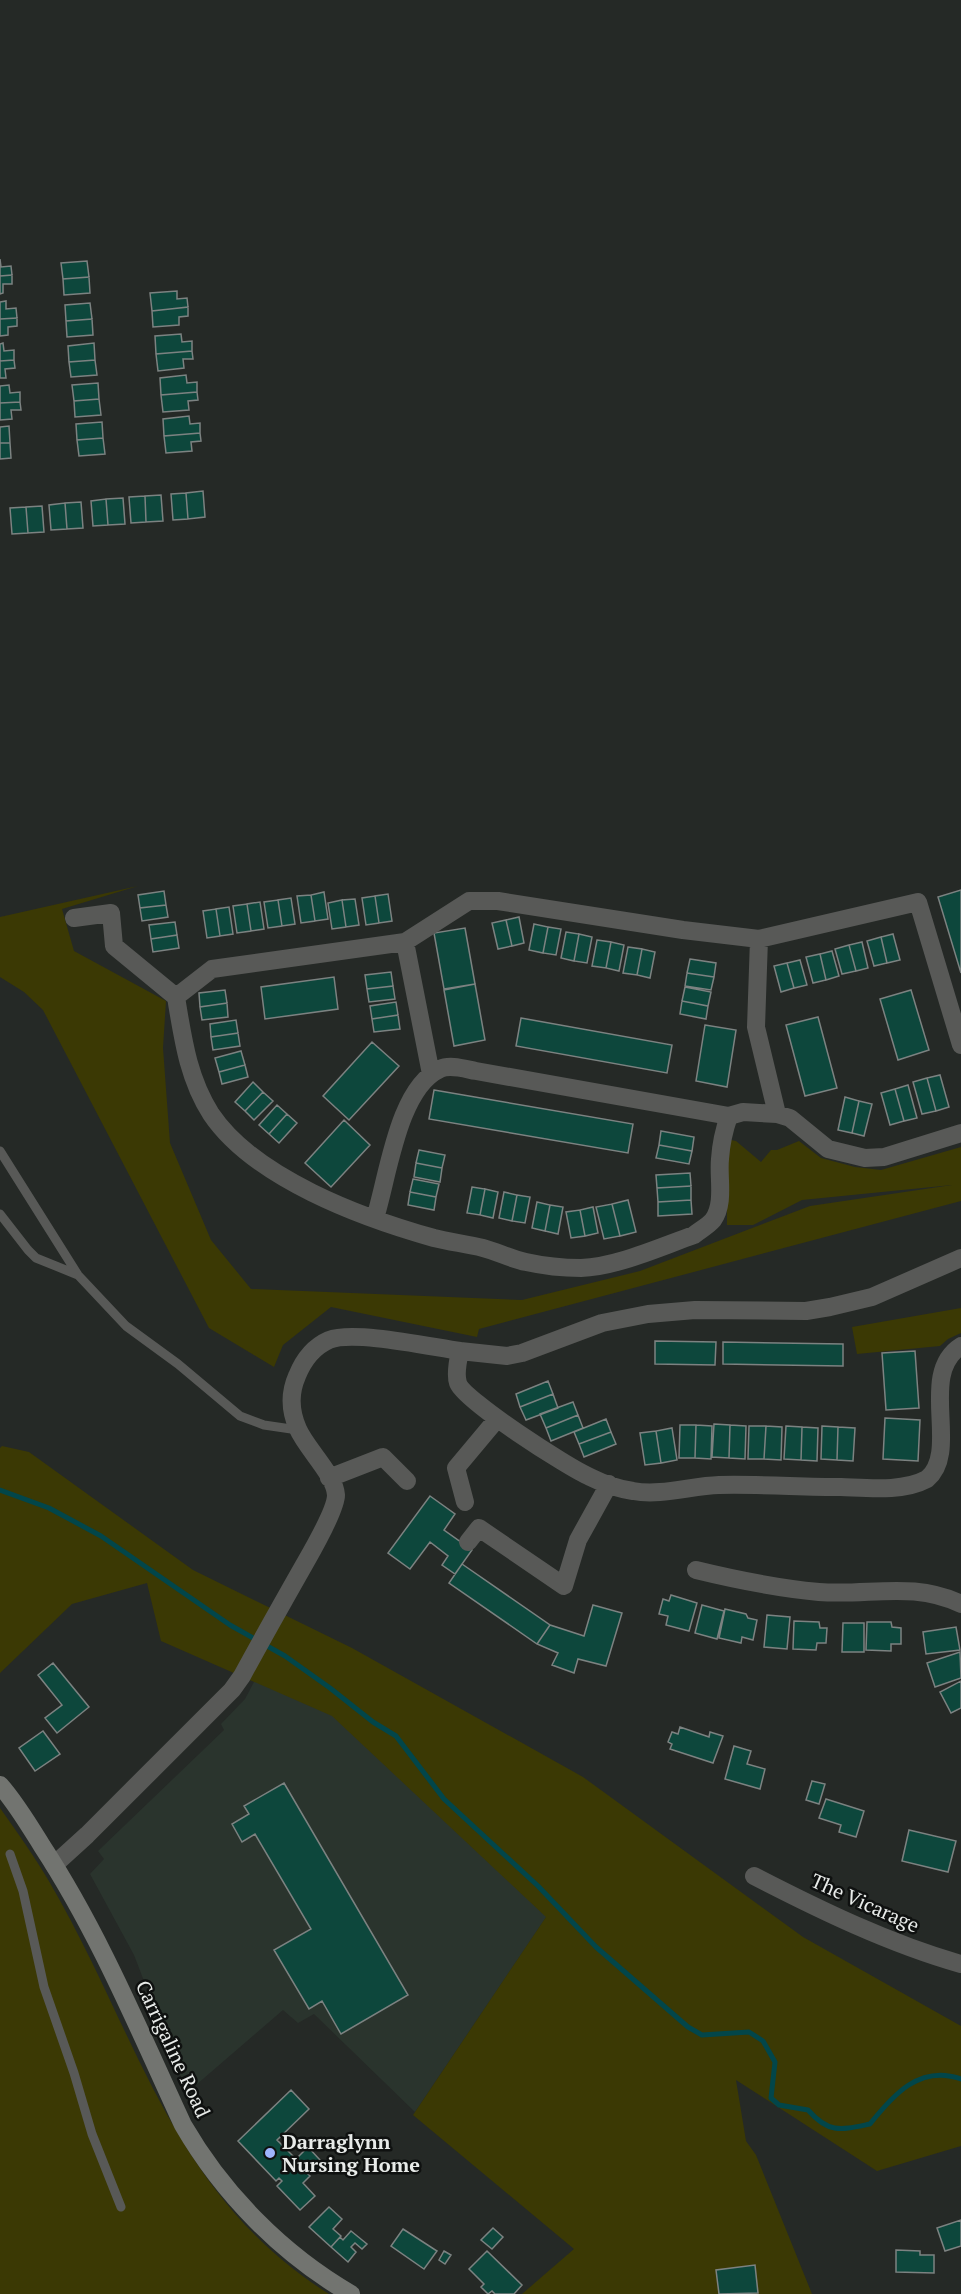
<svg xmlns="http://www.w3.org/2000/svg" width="961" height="2294" font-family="'PT Serif',serif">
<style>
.built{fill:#2a342d}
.green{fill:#3b3904}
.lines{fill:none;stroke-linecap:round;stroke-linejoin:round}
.stream{stroke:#02464a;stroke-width:5}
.building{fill:#0d473c;stroke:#7c8281;stroke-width:1.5}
.service{stroke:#585957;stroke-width:9}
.minor{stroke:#585957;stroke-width:18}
.secondary{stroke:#727470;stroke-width:18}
.poi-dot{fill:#9eb4fd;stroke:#0f1110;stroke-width:2}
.labels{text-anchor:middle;stroke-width:5;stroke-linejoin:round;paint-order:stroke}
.street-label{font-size:20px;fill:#e8ebe9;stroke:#0f1110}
.poi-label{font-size:20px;font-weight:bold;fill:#e8ebe9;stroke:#0f1110;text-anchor:start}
</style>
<rect width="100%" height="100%" fill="#252926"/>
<!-- built -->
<path class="built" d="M280,1633L573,1877L415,2112L314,2014L298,2023L283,2010L196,2085L182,2080L134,1955L90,1874L104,1859L98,1851L224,1730L221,1724L245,1699Z"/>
<!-- green -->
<path class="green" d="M138,886L62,909L74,951L166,1001L163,1048L170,1143L211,1240L251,1289L522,1300L640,1271L810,1206L952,1185L802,1200L753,1225H727V1164L731,1140L736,1141L761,1162L771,1150H777L799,1141L821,1158L855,1167L881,1170L961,1147V1201L479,1329L477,1337L331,1307L283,1345L274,1367L209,1328L43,1010L24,992L0,977V917Z
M961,1308V1333L948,1339L940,1346L857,1354L852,1327Z
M2,1446L29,1452L193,1570L352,1648L583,1777L803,1937L961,2026V2146L877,2171L736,2080L746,2141L756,2155L812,2294H522L574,2249L413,2115L546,1917L332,1716L161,1641L147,1583L72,1604L0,1673V1448Z
M0,1808C17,1832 35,1857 50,1883C137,2032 172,2196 329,2294H0Z"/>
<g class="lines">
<!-- stream -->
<path class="stream" d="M0,1490L49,1508L101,1536L230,1625L285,1656L330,1688L373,1722L396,1736L444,1799L538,1886L596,1947L688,2027L702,2035L749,2032L763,2041L775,2062L771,2098L779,2105L808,2110C829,2134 841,2130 870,2124C893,2095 920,2064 961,2079"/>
</g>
<!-- building -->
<path class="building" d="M0,259L1,267L11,266L12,275L0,276Z
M87,261L89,277L63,279L61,263Z
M12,275V284H3V293L0,294V276Z
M89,277L90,293L64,295L63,279Z
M177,291V299L187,298L188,307L152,311L150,293Z
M6,301V309L16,308L17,318L0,319V302Z
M90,303L92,319L66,321L65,305Z
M188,307V316L179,317V325L153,327L152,311Z
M17,318V326L8,327V335L0,336V319Z
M92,319L93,335L67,337L66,321Z
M181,334L182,342L192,341V351L156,354L155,336Z
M3,343L4,351L14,350V360L0,361V344Z
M94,343L95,360L69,362L68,346Z
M192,351L193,359H183L184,368L158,371L156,354Z
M14,360L15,368L5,369L6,378H0V361Z
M95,360L97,375L71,377L69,362Z
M186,375L187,383L197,382V392L161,395L160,378Z
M98,383L99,399L74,401L72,385Z
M9,385L10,393L20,392V402L0,403V386Z
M197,392L198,400L188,401L189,410L163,412L161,395Z
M99,399L101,415L75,417L74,401Z
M20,402L21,410H11L12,419L0,420V403Z
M189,416L190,424L200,423V433L164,436L163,419Z
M102,422L103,438L77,440L76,424Z
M9,426L10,443H0V427Z
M200,433L201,441L191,442L192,451L166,453L164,436Z
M103,438L105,454L79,456L77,440Z
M0,443H10L11,458L0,459Z
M203,491L205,517L188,519L186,493Z
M186,493L188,519L173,520L171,494Z
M161,495L163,521L146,522L145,496Z
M145,496L146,522L131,523L129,497Z
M123,498L125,524L108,525L106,499Z
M106,499L108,525L93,526L91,501Z
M81,502L83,528L67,529L65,503Z
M65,503L67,529L51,530L49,505Z
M42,506L44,532L28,533L26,507Z
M26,507L28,533L12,534L10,508Z
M961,890V973L938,897Z
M164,891L166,905L140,908L138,895Z
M324,892L328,919L315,921L311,895Z
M388,894L392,921L379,923L375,896Z
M311,895L315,921L301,923L297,896Z
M375,896L379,923L366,925L362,898Z
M291,898L295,924L282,926L278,900Z
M355,899L359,925L346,927L342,900Z
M278,900L282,926L268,928L264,902Z
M342,900L346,927L332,929L328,903Z
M260,902L264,929L251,931L247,904Z
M247,904L251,931L237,933L233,906Z
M166,905L168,917L142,921L140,908Z
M229,907L233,934L220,936L216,909Z
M216,909L220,936L207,938L203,911Z
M519,917L524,943L512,946L506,920Z
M506,920L512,946L498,949L492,923Z
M175,922L177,935L151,939L149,925Z
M534,924L548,927L543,953L529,950Z
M548,927L561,929L556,955L543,953Z
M465,928L475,984L444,989L434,933Z
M566,932L579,934L574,961L561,958Z
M579,934L592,937L587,963L574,961Z
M893,934L900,960L887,963L881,937Z
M177,935L179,948L153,952L151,939Z
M881,937L887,963L874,966L867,941Z
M597,940L611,942L606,968L592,966Z
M611,942L624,945L619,971L606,968Z
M862,942L868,968L856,971L849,945Z
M849,945L856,971L842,974L835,949Z
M628,947L642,949L637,975L623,973Z
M642,949L655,952L650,978L637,975Z
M832,951L839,976L826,980L820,954Z
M820,954L826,980L813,983L806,957Z
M690,959L716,963L714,977L687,973Z
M800,960L807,985L794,988L787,963Z
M787,963L794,988L781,992L774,966Z
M391,972L393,986L367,989L365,975Z
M687,973L714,977L711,990L685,986Z
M334,977L338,1009L265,1019L261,987Z
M475,984L485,1040L454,1046L444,990Z
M393,986L395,999L369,1002L367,989Z
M685,987L711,992L708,1006L682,1001Z
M225,990L227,1003L200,1007L199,993Z
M911,990L929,1050L898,1060L880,999Z
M682,1001L708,1006L706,1019L680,1014Z
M396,1002L398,1015L372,1019L370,1006Z
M227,1003L228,1017L202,1020L200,1007Z
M398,1015L400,1029L374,1032L372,1019Z
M818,1017L837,1088L805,1096L786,1025Z
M521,1018L672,1045L667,1073L516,1046Z
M236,1020L238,1033L211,1037L210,1024Z
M705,1025L736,1030L727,1087L696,1081Z
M238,1033L240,1046L213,1050L211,1037Z
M372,1042L399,1066L349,1120L323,1096Z
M241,1051L245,1065L219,1072L215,1058Z
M245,1065L248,1077L222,1084L219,1072Z
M940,1075L949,1107L936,1111L927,1078Z
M927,1078L936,1111L922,1114L913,1082Z
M253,1082L263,1092L245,1111L235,1102Z
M908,1085L917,1118L904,1121L895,1089Z
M895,1089L904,1121L890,1125L881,1093Z
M434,1090L633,1124L628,1153L429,1119Z
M263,1092L273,1101L254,1120L245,1111Z
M845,1097L859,1101L852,1133L838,1130Z
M859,1101L872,1104L864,1136L852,1133Z
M277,1105L287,1114L269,1134L259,1125Z
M287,1114L297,1123L279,1143L269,1134Z
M344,1120L370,1145L331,1187L305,1163Z
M661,1131L694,1137L692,1151L659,1145Z
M659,1145L692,1151L689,1164L656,1158Z
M419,1150L445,1155L442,1168L416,1163Z
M416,1163L442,1168L440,1182L414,1177Z
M690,1173L691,1186L657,1188L656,1175Z
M413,1179L439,1184L436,1197L410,1192Z
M691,1186V1200L658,1202L657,1188Z
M472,1187L485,1189L480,1215L467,1213Z
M485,1189L498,1192L493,1218L480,1215Z
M410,1192L436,1197L434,1210L408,1205Z
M504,1192L517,1195L512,1221L499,1218Z
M517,1195L530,1197L525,1223L512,1221Z
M628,1200L636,1232L620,1236L612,1204Z
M691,1200L692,1214L658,1216V1202Z
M537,1202L550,1205L545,1231L532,1228Z
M612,1204L620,1236L604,1239L596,1207Z
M550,1205L563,1207L558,1234L545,1231Z
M593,1207L598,1233L585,1236L580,1210Z
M580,1210L585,1236L571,1238L566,1212Z
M655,1341L716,1342L715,1365L655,1364Z
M723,1342L843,1344V1366L723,1364Z
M915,1351L919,1408L886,1410L882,1353Z
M548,1381L553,1394L520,1407L516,1394Z
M553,1394L558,1408L526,1420L520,1407Z
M573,1402L578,1415L546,1428L540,1414Z
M578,1415L583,1428L551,1441L546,1428Z
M885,1418L920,1420L918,1461L883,1459Z
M606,1419L611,1432L579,1444L574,1432Z
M714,1424L730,1425L729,1458L712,1457Z
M680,1425H696L695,1458H679Z
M696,1425L712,1426L711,1459L695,1458Z
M730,1425L746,1426L745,1459L729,1458Z
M749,1426H766L764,1459H748Z
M766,1426L782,1427L781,1460L764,1459Z
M786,1426L802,1427L801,1460L784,1459Z
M822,1426L838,1427L837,1460L821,1459Z
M802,1427L818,1428L817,1461L801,1460Z
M838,1427L855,1428L853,1461L837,1460Z
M672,1428L677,1460L661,1463L656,1431Z
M656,1431L661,1463L645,1465L640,1433Z
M611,1432L616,1444L584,1457L579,1444Z
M430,1496L455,1514L444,1530L472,1550L455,1574L442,1565L448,1556L430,1542L410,1569L388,1553Z
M462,1564L550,1625L537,1644L449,1583Z
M671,1595L697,1603L689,1631L666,1625L668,1616L659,1614L663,1599L669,1601Z
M593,1605L622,1613L606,1666L578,1659L574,1673L552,1665L558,1653L537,1644L550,1625L584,1636Z
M702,1605L724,1611L717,1639L695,1633Z
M725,1609L746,1614L748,1618L757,1620L753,1640L742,1637L741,1643L719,1638Z
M767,1615L790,1617L787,1649L764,1647Z
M794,1621L819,1622L820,1628H827L826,1643H817L816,1650L793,1649Z
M867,1622H891L892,1627L901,1628V1644H891V1651L866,1650Z
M843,1623H864V1652H842Z
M956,1627L960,1650L926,1654L923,1632Z
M960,1652L961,1678L935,1687L927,1663Z
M53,1663L89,1707L57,1733L45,1718L62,1705L38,1675Z
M961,1681V1708L951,1713L940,1692Z
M680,1727L709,1737L710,1732L723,1736L713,1763L670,1749L672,1744L668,1742L672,1732L678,1734Z
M43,1731L60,1754L35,1771L19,1748Z
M734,1746L751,1751L747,1764L765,1769L760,1789L725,1779Z
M812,1781L825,1784L819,1804L806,1800Z
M284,1783L408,1995L341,2034L322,2001L309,2009L274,1950L311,1929L255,1834L242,1842L232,1824L249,1814L244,1806Z
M826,1799L864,1811L856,1837L839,1832L841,1825L819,1818Z
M909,1830L956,1841L948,1872L902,1861Z
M291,2090L309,2109L277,2140L296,2159L308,2147L320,2160L307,2173L310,2176L303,2183L315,2196L300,2210L277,2186L282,2181L279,2178L276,2181L238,2141Z
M329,2207L342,2219L333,2229L341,2236L331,2247L309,2227Z
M961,2220V2246L945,2251L937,2228Z
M493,2228L503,2237L492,2249L481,2240Z
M403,2229L437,2251L424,2269L391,2246Z
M351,2231L367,2244L362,2249L355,2243L351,2247L356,2252L348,2262L331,2247L340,2237L343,2240Z
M896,2250L920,2251V2255H934V2273L896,2272Z
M444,2251L451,2255L445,2264L439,2260Z
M487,2251L522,2285L514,2294H495L492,2291L488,2294L481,2287L484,2284L469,2269Z
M755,2265L758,2293L719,2294L716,2270Z"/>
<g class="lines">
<!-- service -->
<path class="service" d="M0,1151L78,1275L126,1326L178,1364L240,1416L264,1425L298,1430
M0,1214L28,1250L36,1258L78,1275
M10,1854L23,1891L44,1987L74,2073L92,2134L121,2207"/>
<!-- minor -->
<path class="minor" d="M74,918L111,913L114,946L176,997C183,1039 188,1078 211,1114C254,1178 362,1218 434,1238C450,1242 467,1244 483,1248C498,1252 511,1259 526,1262C544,1266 563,1268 581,1268C616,1267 660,1247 694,1235C700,1230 708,1226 713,1220C725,1203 718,1178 720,1159C721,1144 724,1130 729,1116L743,1112L777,1114L790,1118L828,1149L865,1158L884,1157L961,1133
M759,939L756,1027L777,1114
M405,942L431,1074
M176,997L212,969L405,942L469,901H498L683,930L759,939L918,902L961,1045
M375,1218C388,1177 398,1088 440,1069C450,1064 465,1069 476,1071L729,1116
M460,1351L507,1356L522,1353L602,1323L648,1314L695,1310L806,1311L830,1307L872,1297L961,1258
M329,1478L383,1457L407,1481
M465,1502L456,1468L497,1419
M468,1542L479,1528L564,1586L578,1540L609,1484
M696,1570C737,1580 777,1588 819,1592C870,1596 913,1581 961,1604
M54,1865L87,1835L232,1690L242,1676C262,1639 283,1602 304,1565C312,1551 336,1510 336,1495C335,1475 306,1448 298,1429C290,1411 289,1394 297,1376C303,1361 313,1347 329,1340C354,1330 431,1347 460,1351C458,1360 455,1374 458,1383C463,1400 569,1468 590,1477C602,1483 619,1489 633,1491C661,1496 691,1486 719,1485C760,1484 801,1487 841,1487C868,1488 903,1492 927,1479C961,1451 917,1374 961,1346
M754,1876C820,1910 890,1944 961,1964"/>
<!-- secondary -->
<path class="secondary" d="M0,1785C16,1803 29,1825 42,1846C99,1933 139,2030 183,2125C223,2194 282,2254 351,2294"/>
</g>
<!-- markers -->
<circle class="poi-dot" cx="270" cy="2153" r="6"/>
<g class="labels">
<!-- street labels -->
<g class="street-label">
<text transform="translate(865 1903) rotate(24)" y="7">The Vicarage</text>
<text transform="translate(173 2049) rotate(65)" y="7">Carrigaline Road</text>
</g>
<!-- poi labels -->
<g class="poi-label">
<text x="282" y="2149">Darraglynn<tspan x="282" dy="23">Nursing Home</tspan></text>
</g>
</g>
</svg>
